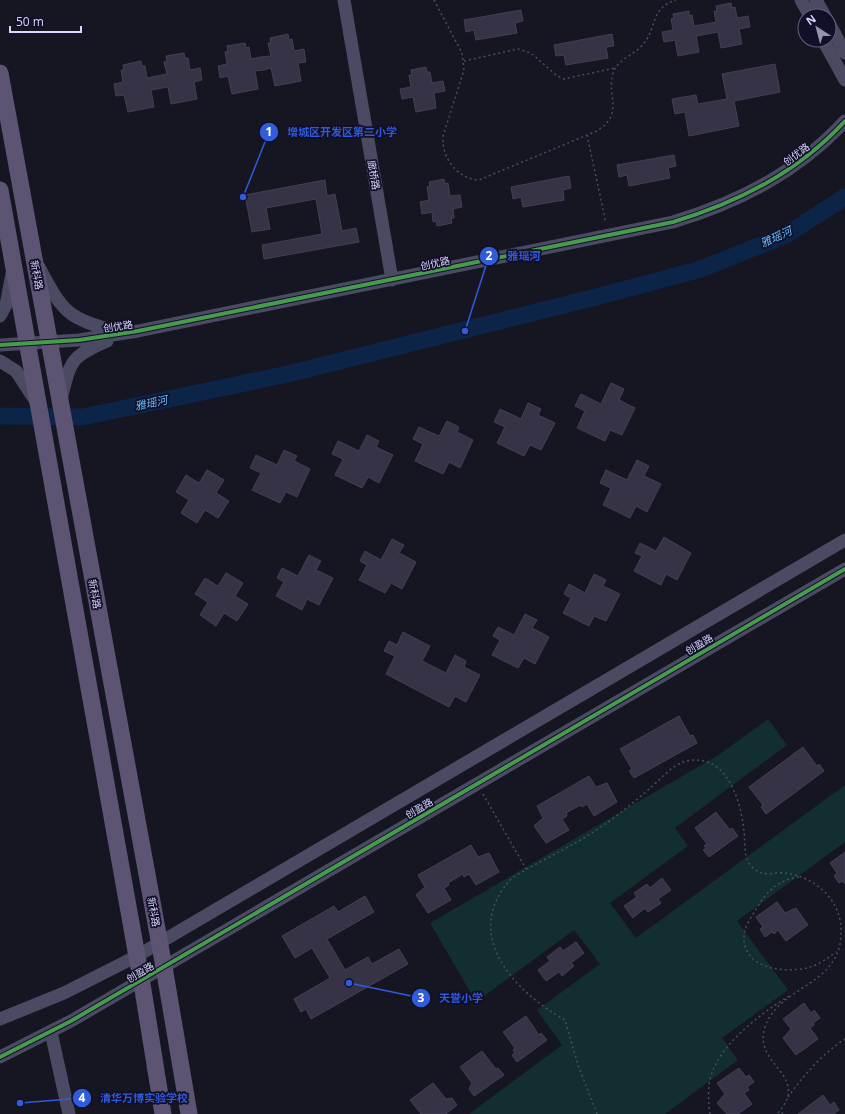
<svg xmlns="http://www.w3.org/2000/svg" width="845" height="1114" font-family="'Open Sans','Noto Sans SC',sans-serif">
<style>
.green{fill:#132e2e}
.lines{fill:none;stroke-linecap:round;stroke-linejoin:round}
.river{stroke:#0c2447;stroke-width:17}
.building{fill:#353345;stroke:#434056}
.path{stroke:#44515e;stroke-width:1.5;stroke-dasharray:2 3;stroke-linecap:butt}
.minor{stroke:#4a4a63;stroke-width:13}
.major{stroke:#5d5474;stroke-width:17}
.cycleway-casing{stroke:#120f28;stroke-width:6}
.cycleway{stroke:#469c4c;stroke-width:4}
.labels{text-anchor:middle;stroke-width:3.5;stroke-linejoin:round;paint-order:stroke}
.street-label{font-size:10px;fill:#d9d7ff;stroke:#120f28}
.water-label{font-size:11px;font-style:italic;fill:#65bfff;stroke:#120f28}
.leader{fill:none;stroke:#305cdc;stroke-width:1.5}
.callout-dot{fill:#305cdc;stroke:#120f28;stroke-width:1.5}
.mark-label{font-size:12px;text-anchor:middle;font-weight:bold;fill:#fff}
.callout-label{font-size:11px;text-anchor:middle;font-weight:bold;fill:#305cdc;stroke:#120f28;stroke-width:3.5;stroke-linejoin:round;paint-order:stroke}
</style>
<rect width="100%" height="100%" fill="#161522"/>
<!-- green -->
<path class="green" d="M768,719L787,745L675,828L688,846L610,903L636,938L845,785V842L737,921L788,990L722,1038L738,1060L665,1114H469L562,1045L537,1010L600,964L574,930L476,1002L430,923L720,754Z"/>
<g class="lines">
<!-- river -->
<path class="river" d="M0,416L83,417L288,374L604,295L701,269L786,235L845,197"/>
</g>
<!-- building -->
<path class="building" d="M731,3L732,8L735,7L737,18L748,16L750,27L739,29L742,44L721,48L718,32L696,36L699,52L678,56L675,40L664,42L662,32L673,30L671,19L674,18L673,14L689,11V16L692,15L694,26L716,22L714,11H717L716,6Z
M521,10L523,21L515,23L517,33L476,40L474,30L466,32L464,20Z
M288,34L289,40L292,39L294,51L304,49L306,62L298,63L301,81L275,86L271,68L263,70L255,71L258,89L232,94L228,76L220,78L218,66L227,64L225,52L228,51L227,46L245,43L246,48L249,47L251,59L261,57L271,56L268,43H271L270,38Z
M612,34L614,46L606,47L608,58L566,65L564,55L556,56L554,45Z
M184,53L185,58H188L190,70L200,68L202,80L194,82L197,99L171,104L168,87L151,90L154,107L128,112L124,95L116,96L114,84L123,82L121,70H124L123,65L141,61L142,66H145L147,78L167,74L164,62L167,61L166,56Z
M775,64L780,92L734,101L739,126L689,136L685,112L675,114L672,99L696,95L698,104L727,99L722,74Z
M426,67L427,72H430L432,83L443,81L445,91L434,93L436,108L416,112L413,97L402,99L400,89L411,87L409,75H412L411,70Z
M674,155L676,166L668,168L670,178L629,186L627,175L619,177L617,165Z
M569,176L571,188L563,190L564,200L523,207L521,197L513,199L511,187Z
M444,179L445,184L448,183L450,196L460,195L462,207L453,209L454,218H451L452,223L437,226L436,221L433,222L432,212L422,214L420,202L429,200L427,187L430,186L429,182Z
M325,180L327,196L335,194L342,231L356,228L359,242L264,259L262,245L322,234L316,199L266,208L270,229L252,232L245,195Z
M611,383L624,389L619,400L635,408L622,435L610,430L605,441L577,428L585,411L575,406L581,394L601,404Z
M528,403L541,409L538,415L555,423L541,450L530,445L524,456L497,443L505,427L494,422L500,409L521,419Z
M447,421L459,427L457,432L473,440L460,468L449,462L443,474L415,461L423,444L413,439L419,427L439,436Z
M367,435L379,441L376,447L393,455L379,483L368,477L362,488L335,475L343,459L332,454L338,441L359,451Z
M284,450L297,456L294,461L310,469L297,497L286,492L280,503L252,490L261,473L250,468L256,455L277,465Z
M637,460L649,466L644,476L661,484L647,512L636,506L630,518L603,505L611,488L600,483L606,470L627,480Z
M207,470L224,480L216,493L229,501L218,518L205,510L197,523L181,513L189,500L176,492L186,475L199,483Z
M664,537L691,553L677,580L666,574L661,585L634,571L642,556L635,553L640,543L656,551Z
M392,539L404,545L399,553L416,562L402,589L391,583L385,593L359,580L367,565L360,561L365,551L381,560Z
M309,555L321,561L316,570L333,578L319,605L307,599L302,610L276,596L284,582L277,578L282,568L298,576Z
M226,573L243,583L235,596L248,604L237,621L224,613L216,626L200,615L208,602L195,594L205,578L218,586Z
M594,574L606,580L603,586L620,594L606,621L594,616L589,626L563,613L571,598L564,594L569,584L585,593Z
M525,614L537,620L532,628L549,637L535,664L524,658L518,668L492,655L500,640L493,636L498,627L514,635Z
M403,632L430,646L422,661L446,673L455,655L466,661L464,667L480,675L466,702L455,696L449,707L386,674L395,656L384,651L389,641L397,645Z
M679,716L690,736L693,735L697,743L634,778L629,771L632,769L620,749Z
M803,747L817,766L819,764L824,771L766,814L761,807L763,805L749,787Z
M589,776L596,787L607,783L617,802L594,816L587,804L582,807L581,805L573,809L566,813L567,816L562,819L569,830L546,843L534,826L543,818L537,806Z
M716,812L730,830L732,828L738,836L709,857L703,850L706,848L704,846L707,844L695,828Z
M471,845L478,857L489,853L499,872L476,885L469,874L464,877L463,874L448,883L449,885L444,888L451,900L428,913L416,895L425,887L418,875Z
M845,852V884L842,881L839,883L834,876L837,873L830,863Z
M662,878L671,890L658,899L661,903L648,912L645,908L633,918L624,906L637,897L634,893L647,884L650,888Z
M365,896L374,912L327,939L345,970L368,957L372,964L399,949L408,964L311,1019L306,1009L301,1012L294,999L330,978L312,948L295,958L282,936L334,906L338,912Z
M777,902L785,913L796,908L808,925L786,941L778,930L774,934L772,932L765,937L760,929L763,927L756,917Z
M576,942L584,953L571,963L574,966L562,976L559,972L546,981L538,970L550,961L547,957L560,947L563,951Z
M804,1003L811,1013L814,1010L820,1018L813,1023L814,1025L810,1028L818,1039L796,1055L783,1038L791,1029L783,1019Z
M526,1016L539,1035L541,1033L547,1040L517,1062L512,1055L515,1053L513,1050L515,1048L503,1032Z
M482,1051L496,1069L498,1068L504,1075L474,1096L469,1089L472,1083L460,1067Z
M739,1068L746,1077L749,1075L754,1082L747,1087L749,1090L744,1093L752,1104L738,1114H727L717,1103L725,1094L717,1083Z
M433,1083L446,1099L452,1098L457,1105L446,1114H421L410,1100Z
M823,1095L830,1105L834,1102L839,1110L834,1114H798Z"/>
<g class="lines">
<!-- path -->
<path class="path" d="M434,0L462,53L464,70L443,136C441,157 457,179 479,180L597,131C625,113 606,97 613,73C618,58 636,55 645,42C657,25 651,8 676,0
M464,61L518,49L531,53L556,75L564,79L615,68
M587,135L606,223
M483,794L526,869
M799,877C779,880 767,890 757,908C752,916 745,925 744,935C742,969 783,973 807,968C818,965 827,959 836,952
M788,1097C804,1075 822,1054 845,1039
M597,1114L578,1065L565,1020C513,991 460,933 512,878C541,860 572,847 601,827C617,816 633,803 648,790C659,781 670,767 683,762C694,758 708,760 717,767C734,780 742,810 744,831C745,839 744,851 747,859C749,865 755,871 762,873C769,875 778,872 786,873C818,878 843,902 841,935C839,986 779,986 765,1027C752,1066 813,1075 777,1114
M710,1114C708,1099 707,1082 714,1068C726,1040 763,1012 789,996
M782,1114L783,1109"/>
<!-- minor -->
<path class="minor" d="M344,0L392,280
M801,0L810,16
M816,0L825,16
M829,23L845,53
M823,40L845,80
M39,267C63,313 67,318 118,332
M0,316L6,305L12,274
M0,345L79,340L138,331L673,222C739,202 798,172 845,121
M0,361L16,371L35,400
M61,399C71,360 70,357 107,341
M0,1019L64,993L137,956L845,540
M51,1032L69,1114
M0,1057L71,1021L845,569"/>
<!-- major -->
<path class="major" d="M0,73L164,967L189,1114
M0,190L143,990L163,1114"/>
<!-- cycleway casing -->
<g class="cycleway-casing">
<path id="cycleway" d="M0,345L79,340L138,331L673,222C739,202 798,172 845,121
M0,1057L71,1021L845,569"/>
</g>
<!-- cycleway -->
<use href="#cycleway" class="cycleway"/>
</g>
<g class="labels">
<!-- street labels -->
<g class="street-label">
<text transform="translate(796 154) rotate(-37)" y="4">创优路</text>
<text transform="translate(374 175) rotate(80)" y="4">廊桥路</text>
<text transform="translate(435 263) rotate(-12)" y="4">创优路</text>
<text transform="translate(37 275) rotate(80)" y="4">新科路</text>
<text transform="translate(118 326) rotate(-8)" y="4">创优路</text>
<text transform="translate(95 594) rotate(80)" y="4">新科路</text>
<text transform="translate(699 644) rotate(-30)" y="4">创盈路</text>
<text transform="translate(419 808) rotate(-30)" y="4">创盈路</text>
<text transform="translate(154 912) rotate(80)" y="4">新科路</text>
<text transform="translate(140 972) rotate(-30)" y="4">创盈路</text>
</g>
<!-- water labels -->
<g class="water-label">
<text transform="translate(776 237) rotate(-25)" y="4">雅瑶河</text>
<text transform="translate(151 403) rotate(-12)" y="4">雅瑶河</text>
</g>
</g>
<!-- callouts -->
<path class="leader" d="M243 197L269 132M465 331L489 256M349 983L421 998M20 1103L82 1098"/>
<g class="callout-dot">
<circle cx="243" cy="197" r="4"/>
<circle cx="465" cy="331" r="4"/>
<circle cx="349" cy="983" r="4"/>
<circle cx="20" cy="1103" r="4"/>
<circle cx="269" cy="132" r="10"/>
<circle cx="489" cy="256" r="10"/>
<circle cx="421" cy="998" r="10"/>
<circle cx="82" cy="1098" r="10"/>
</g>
<g class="mark-label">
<text x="269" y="136">1</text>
<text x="489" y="260">2</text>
<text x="421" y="1002">3</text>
<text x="82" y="1102">4</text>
</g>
<g class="callout-label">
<text x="342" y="136">增城区开发区第二小学</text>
<text x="524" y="260">雅瑶河</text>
<text x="461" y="1002">天誉小学</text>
<text x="144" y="1102">清华万博实验学校</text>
</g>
<!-- north arrow -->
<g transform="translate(817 28) rotate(324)"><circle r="19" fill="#120f28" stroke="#625f7e"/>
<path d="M0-3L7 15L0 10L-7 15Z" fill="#9593b2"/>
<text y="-6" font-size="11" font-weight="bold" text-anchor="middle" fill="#d9d7ff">N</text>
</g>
<!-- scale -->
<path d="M10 26v6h71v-6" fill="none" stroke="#d9d7ff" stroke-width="2"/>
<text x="16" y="26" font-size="12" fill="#d9d7ff" stroke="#120f28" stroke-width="3" paint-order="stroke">50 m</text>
</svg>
